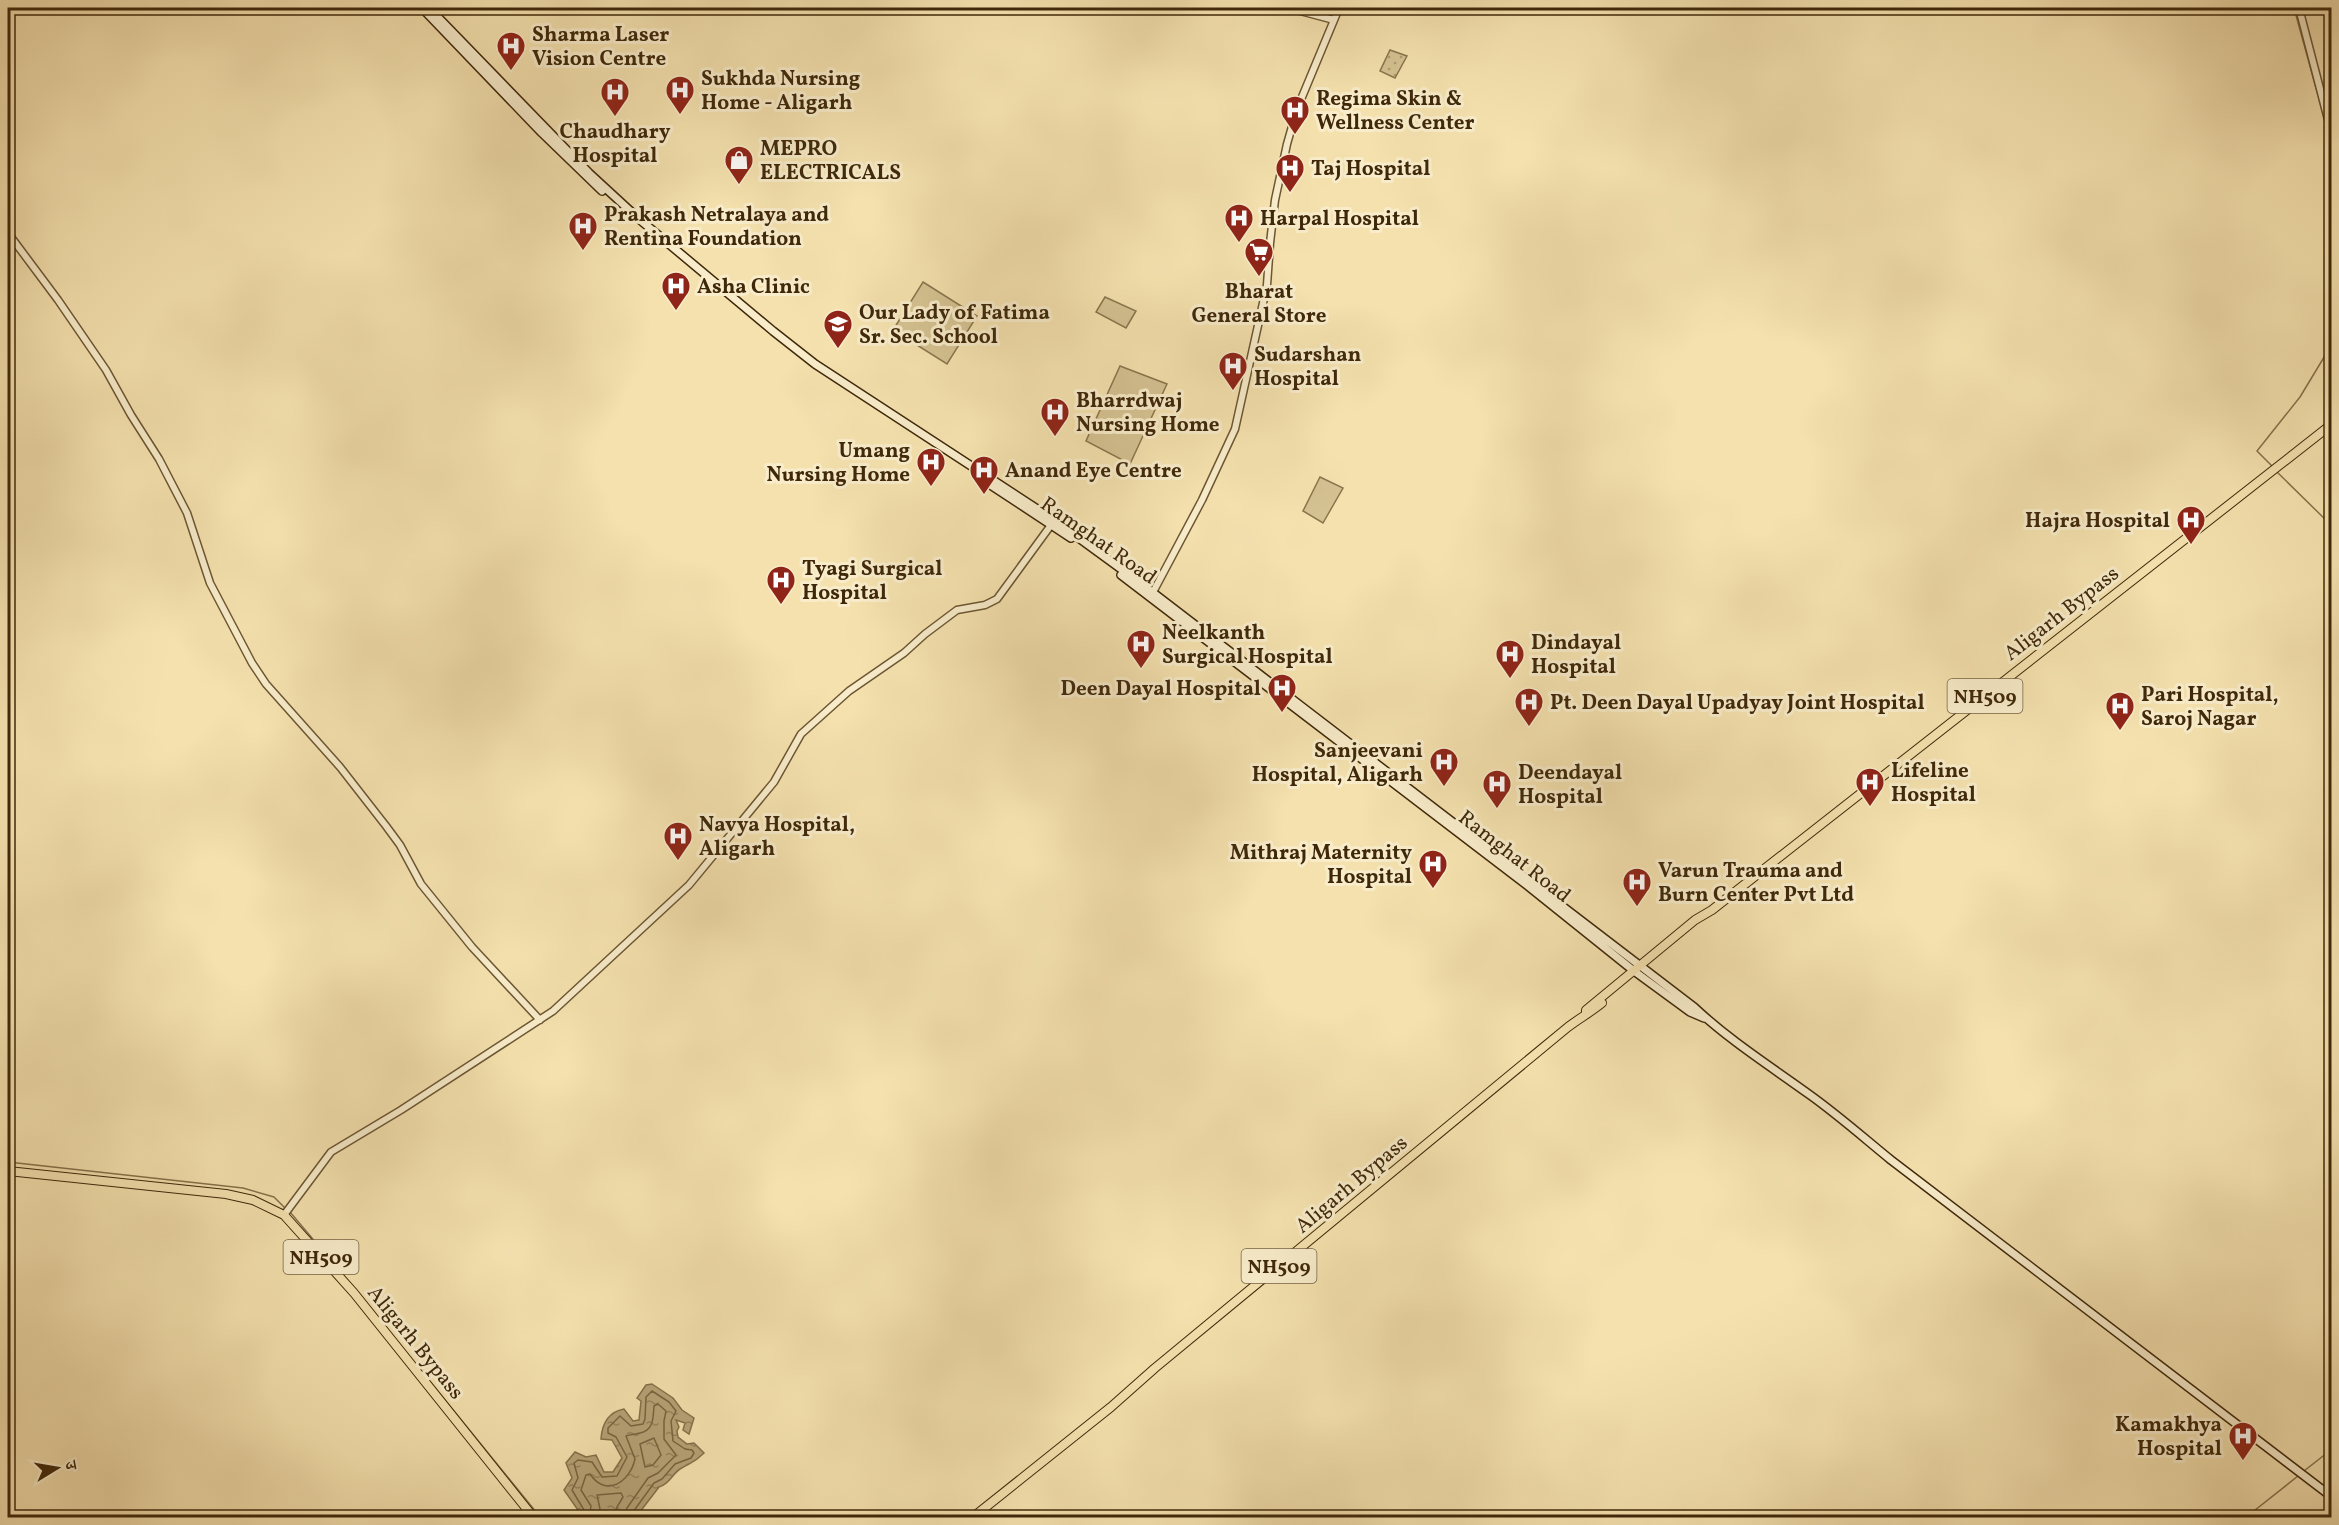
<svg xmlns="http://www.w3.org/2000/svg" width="2339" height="1525" font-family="Vollkorn,'Noto Serif Devanagari',serif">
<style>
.grass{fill:url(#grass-dots);stroke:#8a754e;stroke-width:1.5}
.green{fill:#d5c292;stroke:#8a754e;stroke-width:1.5}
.water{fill:url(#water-ripples);stroke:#86714b;stroke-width:1.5}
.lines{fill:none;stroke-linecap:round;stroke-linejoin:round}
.shore{stroke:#7a6540;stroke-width:1.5}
.stream{stroke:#86714b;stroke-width:1.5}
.tertiary-casing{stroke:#6c5633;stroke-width:9}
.secondary-casing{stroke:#3f280a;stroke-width:10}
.trunk-casing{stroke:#3f280a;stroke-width:10}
.tertiary{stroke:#f8ecca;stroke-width:6}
.secondary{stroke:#f8ecca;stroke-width:7}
.trunk{stroke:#f4e1ae;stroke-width:8}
.labels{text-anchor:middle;stroke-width:6;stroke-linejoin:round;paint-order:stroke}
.shield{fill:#f8ecca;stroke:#766344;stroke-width:1.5}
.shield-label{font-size:20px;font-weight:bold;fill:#3f280a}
.poi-label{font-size:21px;font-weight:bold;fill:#3f280a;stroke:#f8ecca;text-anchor:start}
.street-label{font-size:21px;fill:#3f280a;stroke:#f8ecca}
</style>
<defs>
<pattern id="grass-dots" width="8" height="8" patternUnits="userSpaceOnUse" patternTransform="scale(1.5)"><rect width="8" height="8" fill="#d5c292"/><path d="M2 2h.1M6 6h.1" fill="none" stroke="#ae9e75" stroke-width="1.8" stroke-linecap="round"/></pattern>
<pattern id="water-ripples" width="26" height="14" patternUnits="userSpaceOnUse" patternTransform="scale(1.5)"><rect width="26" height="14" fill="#b6a276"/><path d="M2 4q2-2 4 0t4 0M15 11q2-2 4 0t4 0" fill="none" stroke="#95845f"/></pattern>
</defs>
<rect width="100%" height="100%" fill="#f4e1ae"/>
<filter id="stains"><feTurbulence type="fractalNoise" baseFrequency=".00333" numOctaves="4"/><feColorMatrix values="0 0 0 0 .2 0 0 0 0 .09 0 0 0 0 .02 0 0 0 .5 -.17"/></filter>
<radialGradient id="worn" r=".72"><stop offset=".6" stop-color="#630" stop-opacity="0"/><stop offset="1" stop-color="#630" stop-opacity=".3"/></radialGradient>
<!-- grass -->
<path class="grass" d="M1390,50L1407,56L1395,78L1380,71Z"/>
<!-- green -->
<path class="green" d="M923,282L977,316L947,364L893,330Z
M1105,297L1136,311L1126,328L1096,312Z
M1120,366L1167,384L1130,464L1086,441Z
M1320,477L1343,488L1323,523L1303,511Z"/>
<!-- water -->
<path class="water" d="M652,1384L673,1398L682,1410L694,1418L689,1434L683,1430L685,1423L676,1420L679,1427L677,1431L678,1437L687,1444L694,1443L704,1453C694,1463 692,1462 680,1469C672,1474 670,1484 659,1487L636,1517H569L571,1514L578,1510L564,1490L572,1478L566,1463L575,1452L586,1457L596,1455L604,1472H613L622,1458L612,1440L601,1439C602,1424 608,1412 624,1409L633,1421L639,1420L641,1401L637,1398L646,1385Z"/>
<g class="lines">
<!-- shore -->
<path class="shore" d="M654,1438L661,1455L653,1465L645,1467L640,1444Z
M577,1518L582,1514L584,1510L572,1490L578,1478L574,1463L578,1460L592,1462L602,1477L617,1476L627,1457L616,1437L608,1433V1428L620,1416L631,1426L643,1424L645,1419L646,1397L652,1391L669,1402L676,1411L671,1421L673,1441L685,1449L692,1450L694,1453L691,1458L675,1464L662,1479L654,1483L633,1512L632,1518
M589,1518L591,1506L581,1490L586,1475L590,1474C606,1498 630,1482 635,1459L626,1436C630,1434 634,1435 640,1433C654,1430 653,1418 654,1406L658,1404L666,1411L664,1421V1439L676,1455L658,1473L648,1478L627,1508L624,1518
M599,1518L600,1509L597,1495L621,1493L623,1497L617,1507L615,1518"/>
<!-- stream -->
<path class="stream" d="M2294,8L2324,117
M2329,136L2332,143
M2272,466L2257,451L2300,397L2332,344
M2277,472L2332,526
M8,1162L243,1188L274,1197L286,1209
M290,1212L345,1277
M424,1374L541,1518
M2304,1471L2332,1449
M2245,1518L2298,1476"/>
<!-- tertiary casing -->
<g class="tertiary-casing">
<path id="tertiary" d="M1289,8L1334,20
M2299,8L2332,135
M8,233L58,300L106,370L131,415L159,459L187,513L210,583L252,663L266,684L340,767L386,826L400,845L421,884L472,947L540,1020
M1151,596L1202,500L1235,429L1267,285L1270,243L1275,200L1287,144L1297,109L1339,8
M284,1215L331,1152L401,1110L553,1011L689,885L774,782L801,734L849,691L904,653L925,634L957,610L985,605L997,599L1054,521"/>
</g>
<!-- secondary casing -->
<g class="secondary-casing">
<path id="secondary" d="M422,8L542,133L602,191
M429,8L589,173L639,219L773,331L815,364L1054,520L1143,585L1694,1007C1729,1040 1770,1066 1810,1095C1838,1115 1864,1138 1891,1160C2038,1273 2185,1385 2332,1497
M980,478L1071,538
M1121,575L1528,886L1634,971L1690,1012L1704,1018"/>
</g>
<!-- trunk casing -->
<g class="trunk-casing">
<path id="trunk" d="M1586,1014V1010L1695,920L1712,910L2332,424
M8,1171L226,1194L253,1200L284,1215L354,1293L534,1518
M972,1518L1111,1407L1155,1368L1568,1027C1580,1018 1591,1012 1602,1003"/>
</g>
<!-- tertiary -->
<use href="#tertiary" class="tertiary"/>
<!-- secondary -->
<use href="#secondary" class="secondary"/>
<!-- trunk -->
<use href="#trunk" class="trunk"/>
</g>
<!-- icons -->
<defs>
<g id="hospital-pin" transform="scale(1.5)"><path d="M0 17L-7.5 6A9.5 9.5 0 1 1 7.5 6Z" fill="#8f2418" stroke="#f8ecca"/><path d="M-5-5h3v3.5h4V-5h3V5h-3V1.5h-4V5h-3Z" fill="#fff"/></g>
<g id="shop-pin" transform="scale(1.5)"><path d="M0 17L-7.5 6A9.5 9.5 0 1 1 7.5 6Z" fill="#8f2418" stroke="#f8ecca"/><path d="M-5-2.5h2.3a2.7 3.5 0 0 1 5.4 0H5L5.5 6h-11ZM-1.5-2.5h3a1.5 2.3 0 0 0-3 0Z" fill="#fff"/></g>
<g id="supermarket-pin" transform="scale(1.5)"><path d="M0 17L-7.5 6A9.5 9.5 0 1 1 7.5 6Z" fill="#8f2418" stroke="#f8ecca"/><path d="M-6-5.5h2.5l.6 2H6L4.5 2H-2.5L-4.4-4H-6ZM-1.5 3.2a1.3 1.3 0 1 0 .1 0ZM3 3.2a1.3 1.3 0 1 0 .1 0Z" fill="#fff"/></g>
<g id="school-pin" transform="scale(1.5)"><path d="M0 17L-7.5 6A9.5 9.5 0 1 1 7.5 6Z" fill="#8f2418" stroke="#f8ecca"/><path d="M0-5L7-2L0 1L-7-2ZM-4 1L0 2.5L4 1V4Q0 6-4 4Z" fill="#fff"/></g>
</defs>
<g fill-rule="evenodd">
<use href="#hospital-pin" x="511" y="46"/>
<use href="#hospital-pin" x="680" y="90"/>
<use href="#hospital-pin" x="615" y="92"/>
<use href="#hospital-pin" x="1295" y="110"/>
<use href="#shop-pin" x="739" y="160"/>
<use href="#hospital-pin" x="1290" y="168"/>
<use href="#hospital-pin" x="1239" y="218"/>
<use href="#hospital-pin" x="583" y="226"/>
<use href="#supermarket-pin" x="1259" y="252"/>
<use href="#hospital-pin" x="676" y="286"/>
<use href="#school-pin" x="838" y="324"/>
<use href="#hospital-pin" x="1233" y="366"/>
<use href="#hospital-pin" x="1055" y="412"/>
<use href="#hospital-pin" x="931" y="462"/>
<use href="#hospital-pin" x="984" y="470"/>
<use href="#hospital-pin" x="2191" y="520"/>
<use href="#hospital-pin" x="781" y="580"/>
<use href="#hospital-pin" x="1141" y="644"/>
<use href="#hospital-pin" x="1510" y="654"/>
<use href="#hospital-pin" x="1282" y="688"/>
<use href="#hospital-pin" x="1529" y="702"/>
<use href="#hospital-pin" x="2120" y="706"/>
<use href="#hospital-pin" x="1444" y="762"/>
<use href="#hospital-pin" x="1870" y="782"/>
<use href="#hospital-pin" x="1497" y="784"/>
<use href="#hospital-pin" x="678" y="836"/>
<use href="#hospital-pin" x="1433" y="864"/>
<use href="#hospital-pin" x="1637" y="882"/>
<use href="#hospital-pin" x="2243" y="1436"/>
</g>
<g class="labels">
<!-- shield labels -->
<g class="shield">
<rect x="1947.5" y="679" width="75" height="34" rx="4.5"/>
<rect x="283.5" y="1240" width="75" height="34" rx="4.5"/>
<rect x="1241.5" y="1249" width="75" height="34" rx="4.5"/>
</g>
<g class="shield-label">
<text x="1985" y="703">NH509</text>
<text x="321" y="1264">NH509</text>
<text x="1279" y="1273">NH509</text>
</g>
<!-- poi labels -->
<g class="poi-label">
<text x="532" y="41">Sharma Laser<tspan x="532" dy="24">Vision Centre</tspan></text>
<text x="701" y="85">Sukhda Nursing<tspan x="701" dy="24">Home - Aligarh</tspan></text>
<text x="1316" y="105">Regima Skin &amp;<tspan x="1316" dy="24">Wellness Center</tspan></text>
<text x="615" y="138" text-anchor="middle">Chaudhary<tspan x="615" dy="24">Hospital</tspan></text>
<text x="760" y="155">MEPRO<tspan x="760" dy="24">ELECTRICALS</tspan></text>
<text x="1311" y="175">Taj Hospital</text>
<text x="604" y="221">Prakash Netralaya and<tspan x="604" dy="24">Rentina Foundation</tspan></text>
<text x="1260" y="225">Harpal Hospital</text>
<text x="697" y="293">Asha Clinic</text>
<text x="1259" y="298" text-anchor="middle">Bharat<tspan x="1259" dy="24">General Store</tspan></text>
<text x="859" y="319">Our Lady of Fatima<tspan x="859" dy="24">Sr. Sec. School</tspan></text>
<text x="1254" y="361">Sudarshan<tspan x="1254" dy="24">Hospital</tspan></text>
<text x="1076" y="407">Bharrdwaj<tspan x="1076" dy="24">Nursing Home</tspan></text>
<text x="910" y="457" text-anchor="end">Umang<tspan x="910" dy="24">Nursing Home</tspan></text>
<text x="1005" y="477">Anand Eye Centre</text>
<text x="2170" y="527" text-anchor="end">Hajra Hospital</text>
<text x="802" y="575">Tyagi Surgical<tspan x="802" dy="24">Hospital</tspan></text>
<text x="1162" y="639">Neelkanth<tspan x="1162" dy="24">Surgical Hospital</tspan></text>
<text x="1531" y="649">Dindayal<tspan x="1531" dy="24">Hospital</tspan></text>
<text x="1261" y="695" text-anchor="end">Deen Dayal Hospital</text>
<text x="2141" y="701">Pari Hospital,<tspan x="2141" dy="24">Saroj Nagar</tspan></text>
<text x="1550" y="709">Pt. Deen Dayal Upadyay Joint Hospital</text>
<text x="1423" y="757" text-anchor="end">Sanjeevani<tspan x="1423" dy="24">Hospital, Aligarh</tspan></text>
<text x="1891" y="777">Lifeline<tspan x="1891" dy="24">Hospital</tspan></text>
<text x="1518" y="779">Deendayal<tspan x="1518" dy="24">Hospital</tspan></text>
<text x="699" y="831">Navya Hospital,<tspan x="699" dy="24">Aligarh</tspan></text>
<text x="1412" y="859" text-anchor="end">Mithraj Maternity<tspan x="1412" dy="24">Hospital</tspan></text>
<text x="1658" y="877">Varun Trauma and<tspan x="1658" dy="24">Burn Center Pvt Ltd</tspan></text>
<text x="2222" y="1431" text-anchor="end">Kamakhya<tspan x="2222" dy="24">Hospital</tspan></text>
</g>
<!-- street labels -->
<g class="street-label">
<text transform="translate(1099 540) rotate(35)" y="7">Ramghat Road</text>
<text transform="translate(2061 613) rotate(-38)" y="7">Aligarh Bypass</text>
<text transform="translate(1515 856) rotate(38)" y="7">Ramghat Road</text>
<text transform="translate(1351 1184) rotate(-40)" y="7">Aligarh Bypass</text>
<text transform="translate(416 1342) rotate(51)" y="7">Aligarh Bypass</text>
</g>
</g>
<!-- margin -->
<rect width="2339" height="1525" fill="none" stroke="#f4e1ae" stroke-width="30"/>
<rect x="9" y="9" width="2321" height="1507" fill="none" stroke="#3f280a" stroke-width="3"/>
<rect x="15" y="15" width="2309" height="1495" fill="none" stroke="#3f280a" stroke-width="1.5"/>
<!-- north arrow -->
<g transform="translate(57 1468) rotate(79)" stroke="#f8ecca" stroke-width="4.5" paint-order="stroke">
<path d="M0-4.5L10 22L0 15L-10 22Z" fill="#3f280a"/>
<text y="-9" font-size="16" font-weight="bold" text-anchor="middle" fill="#3f280a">उ</text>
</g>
<rect width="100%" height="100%" filter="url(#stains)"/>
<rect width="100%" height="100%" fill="url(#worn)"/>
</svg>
